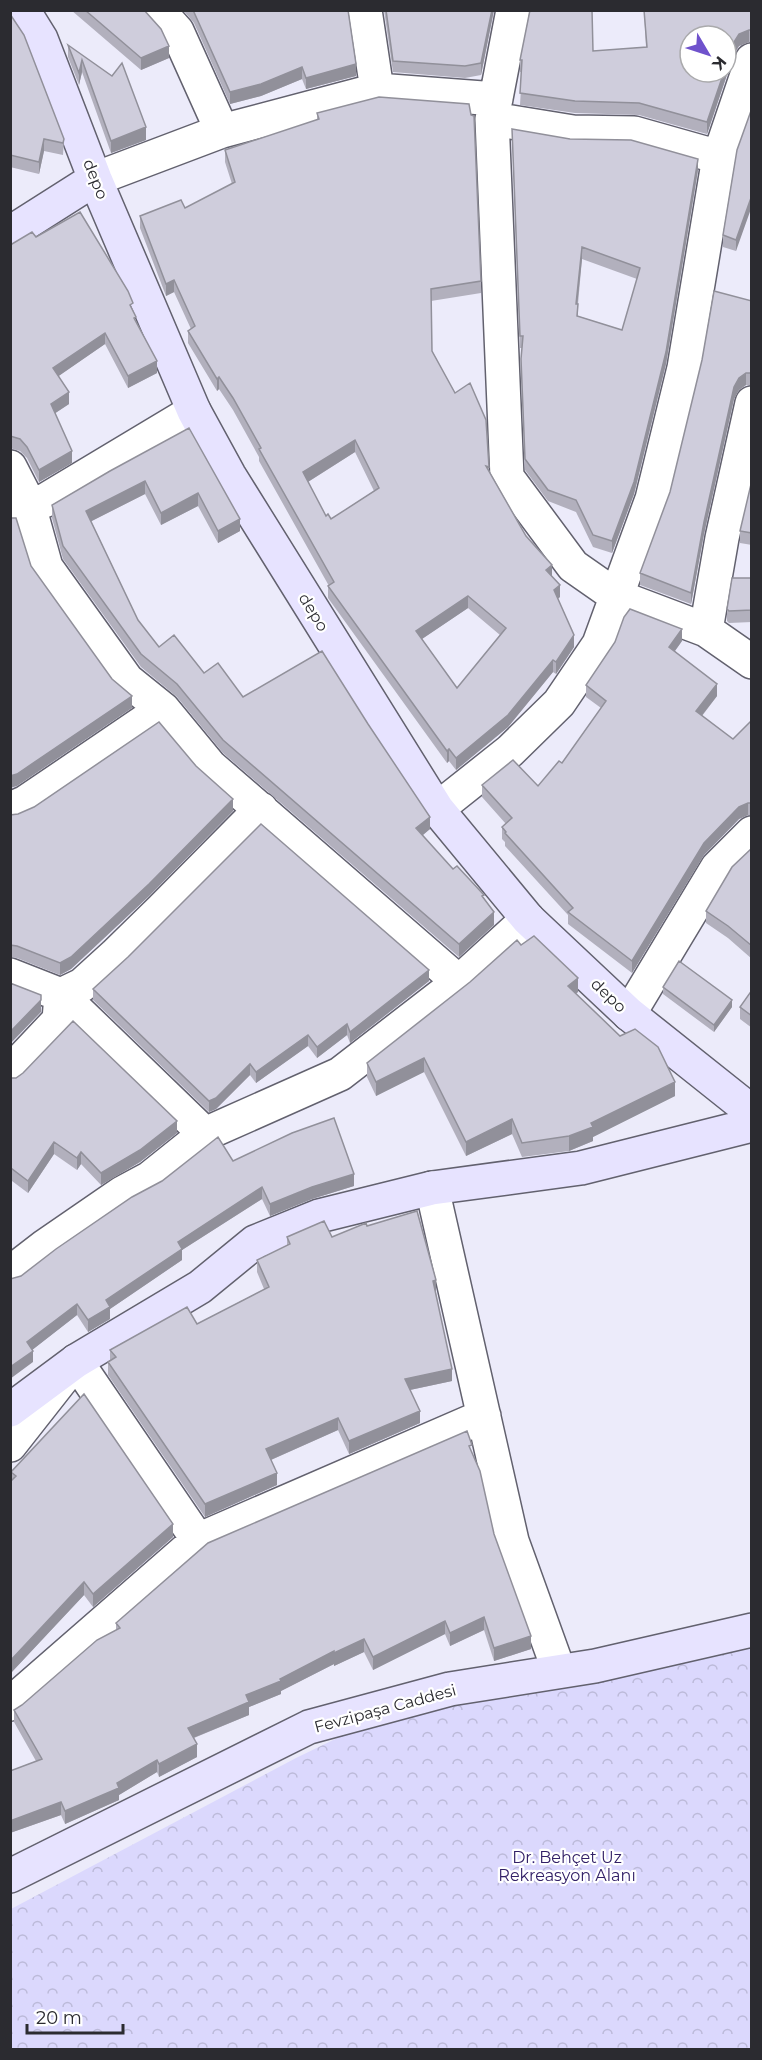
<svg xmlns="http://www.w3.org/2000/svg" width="762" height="2060" font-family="Montserrat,sans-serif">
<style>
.forest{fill:url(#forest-crowns)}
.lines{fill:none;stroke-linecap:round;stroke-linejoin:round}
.street-casing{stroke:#62616e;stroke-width:36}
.secondary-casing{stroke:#62616e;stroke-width:36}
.street{stroke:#fff;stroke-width:33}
.secondary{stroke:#e7e3ff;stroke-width:33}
.wall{fill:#b2b0bd;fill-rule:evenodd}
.shaded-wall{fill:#91909a}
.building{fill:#cfcddc;stroke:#91909a;stroke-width:1.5;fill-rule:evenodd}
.labels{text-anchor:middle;stroke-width:4.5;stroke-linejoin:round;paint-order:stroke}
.street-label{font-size:16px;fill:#2b2b30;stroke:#fff}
.park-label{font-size:16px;fill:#322067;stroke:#fff}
</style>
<defs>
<pattern id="forest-crowns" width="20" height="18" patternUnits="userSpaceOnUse" patternTransform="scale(1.5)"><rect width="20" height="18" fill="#dbd8fd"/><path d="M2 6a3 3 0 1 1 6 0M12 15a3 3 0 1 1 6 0" fill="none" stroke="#bcbad9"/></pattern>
</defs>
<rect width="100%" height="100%" fill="#ecebfa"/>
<!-- forest -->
<path class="forest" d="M751,1635V2049L11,2050V1909L296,1758L358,1728L399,1715Z"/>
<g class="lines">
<!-- street casing -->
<g class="street-casing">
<path id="street" d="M158,10L177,31L222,131
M365,10L377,90
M513,10L492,119L507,477L573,566L616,596L706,630L752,662
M492,119L573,132L634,133L719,157
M95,179L222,131L377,90L496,99
M10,467L28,502L46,567L127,680L163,709L210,766L459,982
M11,513L28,502L44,501L194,411
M706,630L722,538L752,403
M10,809L26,802L163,709
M437,809L510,751L559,703L599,644L652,499L684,368L719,157L752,60
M10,975L61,995L205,1134
M629,1014L717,868L752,833
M10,1072L59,1020L61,995L82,985L115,955L162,909L261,809
M432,1188L512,1541L559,1671
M10,1273L45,1246L122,1193L150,1178L205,1134L340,1074L459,982L528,919
M10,1445L76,1361L198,1540
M10,1704L198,1540L484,1416"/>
</g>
<!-- secondary casing -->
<g class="secondary-casing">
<path id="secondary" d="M23,10L41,39L95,179L194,411L229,475L437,809L528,919L629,1014L752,1112
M10,233L95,179
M10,1410L76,1361L200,1287L255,1242L319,1216L432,1188L581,1168L752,1125
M10,1876L309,1727L450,1689L595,1666L752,1630"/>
</g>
<!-- street -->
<use href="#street" class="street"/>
<!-- secondary -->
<use href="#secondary" class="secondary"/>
</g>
<!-- wall -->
<path class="wall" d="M71,10H144L169,58L141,70Z
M183,10H348L356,76L306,89L302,79L261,96L230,104L194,23Z
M384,10H494L481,75L465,78L393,72Z
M644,10H752V42H749L739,46L734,54L707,134L639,115L575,113L520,105L522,72H520V60L593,51L646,47Z
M10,14L64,139L63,155L44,151L39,174L10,167Z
M68,45L146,140L111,153L82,72L79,85L68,57Z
M752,108L736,251L723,247V235Z
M317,113L481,281V293L431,301L432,351L455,393L486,420L489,470L526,536L552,576L560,597L558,598L574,647L556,674L553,672L508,727L456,770L449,761L447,763L328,598V586H329L259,461V457L233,410L219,389L217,391L188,343V331L191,329L174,292L166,296L140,228V216L185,208L232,184L225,162V150L317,120ZM355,452L374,491L331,519L326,516L308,482ZM468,608L500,635L457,688L422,639Z
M512,129L698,170L666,364L634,494L612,553L593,547L576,512L548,501L525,470L521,371L522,348H520ZM582,259L637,279L622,330L578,316V304Z
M36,237L133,310L136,322L157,373L128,388L105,344L58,376L69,404L55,413L72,463L39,482L27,458L20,451L10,448V242L12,244Z
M752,301V385H746L739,390L734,399L704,534L691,604L640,585V573Z
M189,428L240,531L218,543L198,506L161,525L145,494L91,521L138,620L159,647L243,697L430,829L422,835L453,869L484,899L494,925L459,957L223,753L177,697L141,667L63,559L52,518V505Z
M752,480V545L740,543V531Z
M752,578V622L729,623L727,621V609Z
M682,641L675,651L717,696L702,716L733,739L752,720V815H748L739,819L704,855L632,973L568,924V915L505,846V842L502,839V827L506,824L482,797V785L538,786L562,763L601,708L586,697V685Z
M233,811L149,896L71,969L60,975L17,958L10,957V815Z
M752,848V959L728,938L706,923V911Z
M429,981L350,1043L347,1035L317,1058L308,1046L256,1083L250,1075L216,1109L209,1112L93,1000V989Z
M663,987L732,1007L714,1032L663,994Z
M752,990V1028L740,1019V1007Z
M578,992L576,994L675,1096L593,1137V1141L569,1151L522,1157L512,1134L466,1156L424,1072L376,1096L367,1077V1063Z
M10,1078L177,1133L140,1162L101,1185L81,1164L77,1170L54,1154L28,1193L12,1181L10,1182Z
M233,1161L354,1186L312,1199L270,1216L262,1199L182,1250V1260L110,1309V1319L88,1332L77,1315L32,1350L33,1362L21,1276Z
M367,1226L436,1292V1293L452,1381L410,1390L420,1423L349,1454L338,1430L271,1460L277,1485L205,1517L108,1375V1362L110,1361V1350L197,1324L264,1289L257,1272V1260L287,1246V1237H332Z
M472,1453L494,1534L531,1649L494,1661L484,1630L450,1646L445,1634L373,1670L364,1652L334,1666V1664L281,1691V1694L249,1707V1715L194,1738L197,1757L159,1777L157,1772L119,1795V1800L65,1824L61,1815L10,1833V1771L36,1761L14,1722V1710L22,1705L116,1630V1623Z
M11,1472L173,1537L93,1607L84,1595L10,1674V1482L11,1481Z"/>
<!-- shaded-wall -->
<path class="shaded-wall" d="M492,10H494L481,75V63Z
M749,30V42L739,46L734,54L707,134V122L724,72H726V66L734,42L739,34Z
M169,46V58L141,70V58Z
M82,60V72L79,85V73Z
M356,64V76L306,89V78Z
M302,67V79L261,96L230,104V92Z
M146,127V140L111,153V141Z
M44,139V151L39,174V162Z
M698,159V170L666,364L634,494L612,553V541Z
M752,195V206L736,251V240Z
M582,247V259L576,316V304Z
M174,280V292L166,296V284Z
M105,333V344L53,380V368Z
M157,361V373L128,388V376Z
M746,373V385L739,390L734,399L704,534L691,604V593L704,522L734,387L739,378Z
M219,377V389L217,391V379Z
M69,392V404L51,416V404Z
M355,440V452L303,485V472Z
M72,451V463L39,482V470Z
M145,481V494L86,524V511Z
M198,493V506L161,525V513Z
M240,519V531L218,543V531Z
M552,565V577L546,570Z
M560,585V597L554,602V590Z
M468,596V608L416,643V631Z
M682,629V641L669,659V647Z
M574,635V647L556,674V662Z
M553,660V672L508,727L456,770V758Z
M717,684V696L696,723V711Z
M132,696V708L17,786L10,788V776Z
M449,749V761L447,763V751Z
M233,799V811L149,896L71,969L60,975V963Z
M748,803V815L739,819L704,855L632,973V961L704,843L739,807Z
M430,817V829L416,841V828Z
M494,912V925L459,957V944Z
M429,970V981L350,1043V1032Z
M578,978V992L568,1000V986Z
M41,995V1012L10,1044V1032Z
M732,1000V1007L714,1032V1025Z
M347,1024V1035L317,1058V1047Z
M308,1035V1046L256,1083V1072Z
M424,1058V1072L376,1096V1082Z
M250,1064V1075L216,1109L209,1112V1101Z
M675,1082V1096L593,1137V1141L569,1151V1136L591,1123Z
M512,1119V1134L466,1156V1142Z
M177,1121V1133L140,1162L101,1185V1173Z
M54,1142V1154L28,1193V1181Z
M81,1152V1164L77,1170V1158Z
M12,1169V1181L10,1182V1170Z
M354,1174V1186L312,1199L270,1216V1204L312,1187Z
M262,1187V1199L182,1250V1260L110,1309V1319L88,1332V1320L106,1300L178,1242Z
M436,1280V1292L433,1293V1281Z
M77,1304V1315L27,1354V1342Z
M33,1351V1362L10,1379V1367Z
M452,1369V1381L405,1391V1379Z
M420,1411V1423L349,1454V1441Z
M338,1418V1430L266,1462V1449Z
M277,1473V1485L205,1517V1504Z
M173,1524V1537L93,1607V1594Z
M84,1582V1595L10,1674V1661Z
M484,1617V1630L450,1646V1633Z
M445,1621V1634L373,1670V1657Z
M531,1636V1649L494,1661V1648Z
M364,1639V1652L334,1666V1653Z
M334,1651V1664L281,1691V1694L249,1707V1715L188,1740V1728L246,1695Z
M197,1744V1757L159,1777V1764Z
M157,1760V1772L119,1795V1800L65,1824V1811L117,1783Z
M61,1802V1815L10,1833V1821Z"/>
<!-- building -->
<path class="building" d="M85,10H144L161,29L169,46L141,58Z
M193,10H348L356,64L306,78L302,67L261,84L230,92Z
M386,10H492L481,63L465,66L393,61Z
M530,10H592L593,51L647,47L644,10H752V30H749L739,34L734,42L726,66V36H690V72H724L707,122L639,103L575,101L520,93L522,60H520Z
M10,14L24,35L64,139L63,143L44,139L39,162L10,155Z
M68,45L112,76L122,63L146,127L111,141L82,60L79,73Z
M379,97L469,104L471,115L474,116L481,281L431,289L432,351L455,393L470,383L486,420L489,467L486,466L526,536L552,565L546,570L560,585L554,590L574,635L556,662L553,660L508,715L456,758L449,749L447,751L328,586L334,582L259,449L261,448L233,398L219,377L217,379L188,331L195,326L174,280L166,284L140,216L181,200L185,208L235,182L225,150L319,119L317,113ZM355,440L379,488L331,519L328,514L326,516L303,472ZM468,596L506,628L457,688L416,631Z
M752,108V195L736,240L723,235L737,150Z
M512,129L570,139L631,140L698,159L666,352L634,482L612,541L593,535L576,500L548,490L525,459L521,359L523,336H520ZM582,247L640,268L622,330L577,316L578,304H576Z
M80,212L128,291L133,303L130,305L136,317L134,318L157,361L128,376L105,333L53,368L69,392L51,404L72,451L39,470L27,447L20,439L10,436V242L12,244L32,232L36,237Z
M714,291L752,301V373H746L739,378L734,387L704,522L691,593L640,573L670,492L702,360Z
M189,428L240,519L218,531L198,493L161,513L145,481L86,511L138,620L159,647L174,635L204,673L218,663L243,697L322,651L368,724L430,817L416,828L453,869L457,866L484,895L482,896L494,912L459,944L223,740L177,684L141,654L63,546L52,505L110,471Z
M752,480V533L740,531Z
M10,518H16L31,566L112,679L132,696L17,774L10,776Z
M732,578H752V610L729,611L727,609Z
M630,609L682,629L669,647L717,684L696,711L733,739L752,720V803H748L739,807L704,843L632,961L568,912L573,908L505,833L506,832L502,827L512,818L482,785L513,760L538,786L559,761L562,763L606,701L586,685L615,642L624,617Z
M159,722L196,766L233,799L149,884L71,957L60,963L17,946L10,945V815L18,814L34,807Z
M261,824L429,970L350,1032L347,1024L317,1047L308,1035L256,1072L250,1064L216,1098L209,1101L93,989L128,957Z
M752,848V946L728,926L706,911L732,867Z
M534,936L578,978L568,986L620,1036L635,1029L658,1047L675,1082L591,1123L593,1127L569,1136L522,1143L512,1119L466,1142L424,1058L376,1082L367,1063L470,982L517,940L521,945Z
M679,961L732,1000L714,1025L663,987Z
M10,983L41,995V1000L10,1032Z
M752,990V1016L740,1007Z
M73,1021L177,1121L140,1150L101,1173L81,1152L77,1158L54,1142L28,1181L12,1169L10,1170V1078H16L23,1073Z
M334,1118L354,1174L312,1187L270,1204L262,1187L178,1242L182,1249L106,1300L110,1307L88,1320L77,1304L27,1342L33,1351L10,1367V1279L21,1276L56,1249L132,1197L162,1181L218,1137L233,1161L292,1133Z
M417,1211L436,1280L433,1281L452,1369L405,1379L420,1411L349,1441L338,1418L266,1449L277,1473L205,1504L108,1362L116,1357L110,1350L187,1307L197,1324L269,1287L257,1260L290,1244L287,1237L324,1221L332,1237L366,1223L367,1226Z
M84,1394L173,1524L93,1594L84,1582L10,1661V1482L16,1476L11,1472Z
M467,1431L472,1445L469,1446L480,1471L494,1534L531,1636L494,1648L484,1617L450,1633L445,1621L373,1657L364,1639L334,1653V1651L280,1679L281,1681L246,1695L249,1702L188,1728L197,1744L159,1764L157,1760L117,1783L119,1788L65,1811L61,1802L10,1821V1771L42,1759L14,1710L22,1705L97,1640L120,1628L116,1623L208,1543Z"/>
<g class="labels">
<!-- street labels -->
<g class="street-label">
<text transform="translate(96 179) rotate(68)" y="6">depo</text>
<text transform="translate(314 612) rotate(58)" y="6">depo</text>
<text transform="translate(609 995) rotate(43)" y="6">depo</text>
<text transform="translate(385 1708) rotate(-15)" y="6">Fevzipaşa Caddesi</text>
</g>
<!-- park labels -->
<g class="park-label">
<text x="567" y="1863">Dr. Behçet Uz<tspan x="567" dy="18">Rekreasyon Alanı</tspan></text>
</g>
</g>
<!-- border -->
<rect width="762" height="2060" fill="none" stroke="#2b2b30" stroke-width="24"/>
<!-- north arrow -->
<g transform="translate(708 54) rotate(129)"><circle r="28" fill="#ffffff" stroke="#aaaaac" stroke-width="1.5"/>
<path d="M0-4.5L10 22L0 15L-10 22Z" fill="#6f52cc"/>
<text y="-9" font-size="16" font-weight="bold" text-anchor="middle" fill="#2b2b30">K</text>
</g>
<!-- scale -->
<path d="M27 2024v9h96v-9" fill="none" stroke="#2b2b30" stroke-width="3"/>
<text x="36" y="2024" font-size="18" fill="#2b2b30" stroke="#ffffff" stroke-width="4.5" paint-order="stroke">20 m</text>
</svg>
